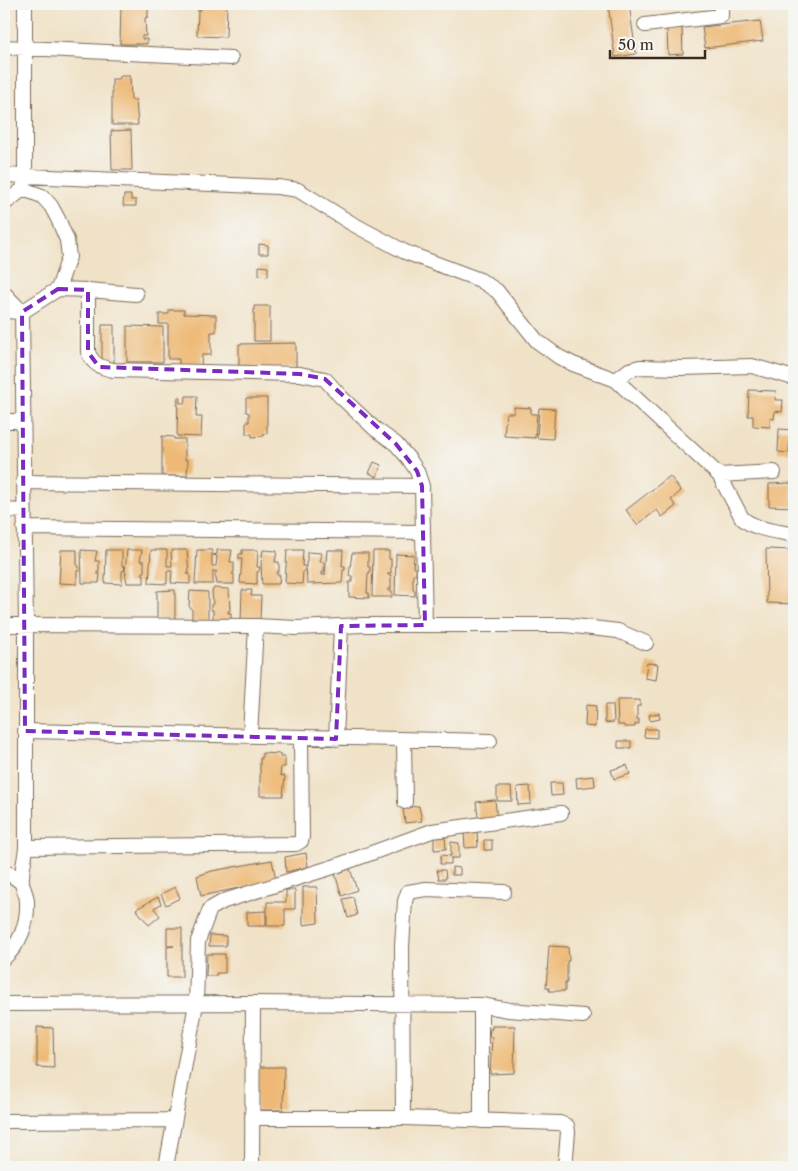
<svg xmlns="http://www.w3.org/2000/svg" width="798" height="1171" font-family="'Libre Caslon Text',serif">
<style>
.building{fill:#eeb976}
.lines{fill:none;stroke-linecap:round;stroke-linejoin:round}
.minor-casing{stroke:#7a6a59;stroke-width:16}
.minor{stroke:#fff;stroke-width:14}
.marked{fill:none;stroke:#7b2cbf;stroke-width:4;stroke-dasharray:10 6;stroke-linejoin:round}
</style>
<rect width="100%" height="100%" fill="#f6f6f2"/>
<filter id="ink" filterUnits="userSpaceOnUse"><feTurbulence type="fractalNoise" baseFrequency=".02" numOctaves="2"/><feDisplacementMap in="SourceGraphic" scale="10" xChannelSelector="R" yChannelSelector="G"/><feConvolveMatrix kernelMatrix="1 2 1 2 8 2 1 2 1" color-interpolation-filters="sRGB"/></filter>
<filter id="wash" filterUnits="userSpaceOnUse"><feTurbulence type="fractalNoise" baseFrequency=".0096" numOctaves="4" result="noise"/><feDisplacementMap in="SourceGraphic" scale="20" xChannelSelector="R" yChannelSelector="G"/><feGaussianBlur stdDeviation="1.12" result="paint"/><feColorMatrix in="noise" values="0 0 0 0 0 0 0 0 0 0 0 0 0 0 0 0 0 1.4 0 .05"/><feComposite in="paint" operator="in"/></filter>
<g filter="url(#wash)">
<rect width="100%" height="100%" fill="#f0e2c7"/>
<g id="blocks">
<!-- building -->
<path class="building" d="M121,4H148V17L145,18L146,36H142V39H147V44H120Z
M201,4H227L226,37L197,36L198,10H201Z
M608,4H629L636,54L615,57Z
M760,21L763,41L705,48L702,27Z
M682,28L683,54L668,55L667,29Z
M120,76H130L131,100H136L138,125H112V79H120Z
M131,130L132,170H112L111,131Z
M124,195H131V200H136V206H123Z
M259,244L268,245V254H259Z
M259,266L268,267V276L259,275Z
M254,306H270V341H254Z
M169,310H184V314L216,315V332H211V355H202L201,365H179V359H168V324H159V314H169Z
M102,325H114V363H102Z
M127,326L163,327V362H127Z
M296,343V368L239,369V344Z
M749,390L776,391L775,400H783L782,412L775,411L774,419L770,418V427L753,426V416H748Z
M186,396H197L196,417H202L201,437L177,436L178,397H180V403H185Z
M246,398H267V434L264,433V436L252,437V434H246V422H249V413L246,412Z
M514,407L531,408V414H537L535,438L504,436L506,413H514Z
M539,408L555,409L553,439L537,438Z
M779,429L794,430V452H790V436L789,453L778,452Z
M162,436L174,437V439H185V460H188L187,476H162Z
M374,462L381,465L377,477L369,473Z
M670,476L681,491L671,500L676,506L662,517L657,510L637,525L626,510Z
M792,483V499H794V507L769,506V484Z
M766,549L794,550V604L767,603Z
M61,550H77V566H79V571H77V584L59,583Z
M81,550L97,551L95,561H99V572H97V574H100L99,583H82Z
M106,550H122V566H125L124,571H122V584L105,583Z
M127,550H142L140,561H144V572H142V574H144V583H127L125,573H127L125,571Z
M151,550H167V566H172L171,553L173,550H187L189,573H187V574H190V584L171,583L172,571H167V584L149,583Z
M197,550H212V566H216L217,556L213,555L217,554V550H232L230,562H234V572L232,574H234V584H217L215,574L217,572L213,571V584H195Z
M242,550H258L257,567H260L259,571L257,572V584L240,583L242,559H239V554H242Z
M263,550L277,551L275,562H279V572H277V575H280L279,584H262L261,562Z
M287,550H303L302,566H305V571H303L302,584L285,583Z
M327,550H343L342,566H345V570H343L342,583L307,584L306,562H307V552L322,553L320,562H324V572H322V575H325Z
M373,551H389V559H391V573H388V575H391V589H388V591H392V597H372Z
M352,553H368V567H370V573H368L367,593H369V598L349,597V582H352V576H349Z
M396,554L414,555L413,568H416V574H413V590H415V596L395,595Z
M214,588L229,589L230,611H228V613H231V622H213V610H211V605L213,604L212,591Z
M175,590V619H157V591Z
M242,590H252L251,596H261L260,621L241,622Z
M190,591L208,592V621L192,620V610L189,606Z
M647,663L658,664L656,680L645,678Z
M617,700H640V706H637V719H639V724H635V727H624V725H618Z
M586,705L596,706L595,727L585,726Z
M605,705H613L614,722L605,723Z
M659,713L660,719L650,721L649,715Z
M645,729H657V738L644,737Z
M618,741H631V748H618Z
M262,753L280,754V757H285V767H281L280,775L285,776L283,796H260V758L262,759Z
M627,765L630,774L614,779L611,770Z
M594,776L595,786L577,788L576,778Z
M550,783H562L563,795L551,796Z
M530,786L531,804L518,805L517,787Z
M497,787H511L512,801H497Z
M495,800L497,820L479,823L476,802Z
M419,806L422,821L405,823L403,808Z
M464,832H477L478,847L465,848Z
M434,837H445L446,849L434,850Z
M484,840H492V850H484Z
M451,842L459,843V858H451V864H440L441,855L451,856Z
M306,853L308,867L286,872L285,857Z
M272,860L276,880L201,896L197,876L212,871Z
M452,867L460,868V875H452Z
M350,869L357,890L342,896L335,874Z
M437,870H445L446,879H439Z
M175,887L180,898L166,905L161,894Z
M303,887H317L318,923L303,925Z
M286,890H295V909H285V926H267V902H286Z
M158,897L161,904L154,908L160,916L149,925L136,909Z
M353,897L357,915L348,918L343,899Z
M266,911V926H247V912Z
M167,928H182V977H167V947L174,946H167Z
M210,935L226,936V946H209Z
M549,946L568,947L569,961H567V983H565V991H549V988H546Z
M207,954H225V973H216V976H206Z
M492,1026H515L514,1073L490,1074L492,1037H489L490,1029H492Z
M37,1027L53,1028L54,1068L37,1067Z
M258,1067H284L283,1110H256Z"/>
</g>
</g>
<g filter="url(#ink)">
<use href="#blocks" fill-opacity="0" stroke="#7a6a59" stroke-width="1"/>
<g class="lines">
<!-- minor casing -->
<g class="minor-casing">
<path id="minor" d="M645,25L721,16V4
M4,47L231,58
M4,175L278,187L298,190L351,223L405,252L480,280L497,291L537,341L559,357L573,364L616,380L719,475L774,472
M4,204L23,189L25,176V4
M58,289L88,290V352C93,365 100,367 113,370L300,374L325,379L341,397L374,428L396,444L409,459L417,471L422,486L425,625
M88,290L136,294
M4,293L22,312L26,626V847C25,859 21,872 22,883C23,889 27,895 27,902C28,923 20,945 4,958
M4,311L22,312L58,289L69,257L67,240L58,219L51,206L42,196L23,189
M616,380L629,370L640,367L681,368L752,366L794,378
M4,421H22
M719,475L742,518C755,530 777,531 794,535
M23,482L422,486
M4,510L24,511
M24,528L423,532
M4,625L256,626
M25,731L490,741
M250,735L256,626L297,628L341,626
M336,739L341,626L363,625H566L618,631L646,643
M404,740L405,802
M26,847L296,844L301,841L302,837L301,738
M4,873L10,874L22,883
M4,1004L253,1003L481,1005V1121
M481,1005L509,1010L583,1016
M252,1118H403L560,1123L567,1126L568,1132L565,1167
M403,1118L402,946L405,901L408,892L426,889L504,892
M4,1121L174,1120
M166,1167L196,1004L198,941L210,909L224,901L333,867L432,831L561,813
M252,1167L253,1003"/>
</g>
<!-- minor -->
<use href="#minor" class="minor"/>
</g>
</g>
<!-- marked area -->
<path class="marked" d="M58,289L88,290V352L99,367L300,374L325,379L396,444L417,471L422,486L425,625L341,626L336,739L25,731L22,312Z"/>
<!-- margin -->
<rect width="798" height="1171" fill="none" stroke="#f6f6f2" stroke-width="20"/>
<!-- scale -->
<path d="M610 50v8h95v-8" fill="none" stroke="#3b2a1e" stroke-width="2.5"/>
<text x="618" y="50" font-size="15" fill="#3b2a1e" stroke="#f6f6f2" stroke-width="4" paint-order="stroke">50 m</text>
</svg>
